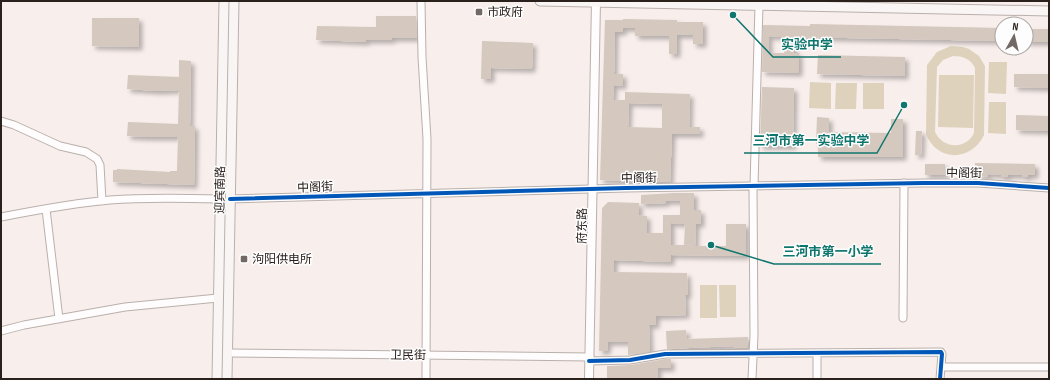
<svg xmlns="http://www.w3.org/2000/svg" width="1050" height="380" font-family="'Sofia Sans Condensed','Noto Sans SC',sans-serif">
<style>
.green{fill:#ded2bd;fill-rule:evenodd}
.building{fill:#d5c8be;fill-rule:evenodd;filter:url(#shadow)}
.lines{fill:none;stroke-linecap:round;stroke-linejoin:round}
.minor-casing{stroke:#b9b0ac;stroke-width:9}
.tertiary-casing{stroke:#b9b0ac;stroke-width:10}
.secondary-casing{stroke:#b9b0ac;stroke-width:11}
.minor{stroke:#fefcfc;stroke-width:7}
.tertiary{stroke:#fefcfc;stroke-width:8}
.secondary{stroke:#faf5f5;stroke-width:9}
.cycleway-casing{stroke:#fdfdfd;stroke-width:6}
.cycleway{stroke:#0057b8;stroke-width:4}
.poi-dot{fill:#726864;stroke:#fdfdfd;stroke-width:1.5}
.labels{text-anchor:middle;stroke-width:3;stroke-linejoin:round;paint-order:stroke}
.poi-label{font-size:12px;fill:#2a201c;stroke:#fdfdfd;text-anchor:start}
.street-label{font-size:12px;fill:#2a201c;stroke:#fdfdfd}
.leader{fill:none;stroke:#0f766e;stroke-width:1.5}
.callout-dot{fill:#0f766e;stroke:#fdfdfd;stroke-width:1.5}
.callout-label{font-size:13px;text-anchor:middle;font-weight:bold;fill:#0f766e;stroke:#fdfdfd;stroke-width:3;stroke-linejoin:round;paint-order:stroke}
</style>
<defs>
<filter id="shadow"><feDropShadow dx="3.5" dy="3.5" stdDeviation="2" flood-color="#0004"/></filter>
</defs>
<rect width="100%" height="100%" fill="#f8eeeb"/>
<!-- green -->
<path class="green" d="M951,46L963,47L969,49L979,56L985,66L984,135C971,162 937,162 926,134L927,65L937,52ZM953,56C963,56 971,59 975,68L974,133C966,150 943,149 935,132L937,67L943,60Z
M989,62H1007L1006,94L988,93Z
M939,75H974L973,128L938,127Z
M810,82L831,83V109L809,108Z
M836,83H857L856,109H835Z
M863,83H884V109H863Z
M989,102H1006V134L988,133Z
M700,285H717V318H700Z
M719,285H736V317H720Z"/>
<!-- building -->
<path class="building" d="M376,16H416L417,38H392V40H366V42L316,40L317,26L376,27Z
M92,18H139V47L92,46Z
M623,19L677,20V22H703V44H693V35H677V54H669V36H635V28H623V32H615L614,74H623V86L614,85L613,100H625V92L690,94L689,127H700V134H672L670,182L600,180L605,20H623ZM629,103L662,104V128L628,127Z
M810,24L1002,28V41L794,37V53H799V73L762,72L763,25L810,26ZM769,36L784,37V53H769Z
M1026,29H1049V42H1026Z
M482,41L533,43L532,69L491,68V79H481Z
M818,55L905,57V76L817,74Z
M179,60L191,61L190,126H195L194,185L113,182V170H117V169L170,172V171H177L178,137H145L127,136L128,122L178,124L179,90L158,91L127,89L128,75L179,77Z
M1014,74H1049V88L1014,87Z
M762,87L794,88L793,146H760Z
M1016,115L1049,116V131L1016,130Z
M817,117L829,118V132L891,133V119H903V157H818V144H816Z
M916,131H922L921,155H915Z
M975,163L1035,164V175H1028V177H1022V175H1008V177H1001V175L988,174V177L981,176V174H974Z
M925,164H945V175H925Z
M673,193H694V210H701V224H696L695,246H726V224H746V256L671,255V262L614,260V272L687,273L688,295H685L686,315L656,316V325H649L650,352L628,355V342H608L607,351H599L602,208L608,202L639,203V215L647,216V233H663V215H680V201H666V203L641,204V195ZM671,223L685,224L684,245H671Z
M686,330L687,339L748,337V347L733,348V346L667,349L666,331Z
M665,359H671V368H658V379H607V366L631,365Z"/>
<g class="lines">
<!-- minor casing -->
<g class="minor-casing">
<path id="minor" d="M421,1L422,57L427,139L426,379
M1,121L14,125L60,146L86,152L97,159L100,165L102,201
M754,186L759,5
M230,199L626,188L924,183H978L1049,188
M46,209L59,319
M1,217C37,210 73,203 110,200C146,197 184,198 220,199
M903,318L904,183
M1,331L24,325L125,307L218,298
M227,353L590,357
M817,353V379
M589,361L630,360L665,354L941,352L942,354L940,379
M941,367H1049
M752,379L754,335L753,186"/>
</g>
<!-- tertiary casing -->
<g class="tertiary-casing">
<path id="tertiary" d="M589,379L596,1"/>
</g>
<!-- secondary casing -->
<g class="secondary-casing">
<path id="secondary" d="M540,1L1049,11
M217,379L224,1
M227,379L234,1"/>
</g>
<!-- minor -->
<use href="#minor" class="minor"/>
<!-- tertiary -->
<use href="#tertiary" class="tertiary"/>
<!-- secondary -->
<use href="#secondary" class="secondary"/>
<!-- cycleway casing -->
<g class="cycleway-casing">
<path id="cycleway" d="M230,199L626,188L924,183H978L1049,188
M589,361L630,360L665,354L941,352L942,354L940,379"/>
</g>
<!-- cycleway -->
<use href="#cycleway" class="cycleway"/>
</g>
<!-- markers -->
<g class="poi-dot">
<rect x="475" y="8" width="8" height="8" rx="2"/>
<rect x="240" y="255" width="8" height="8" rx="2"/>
</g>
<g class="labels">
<!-- poi labels -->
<g class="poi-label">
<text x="487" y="16">市政府</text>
<text x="252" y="263">泃阳供电所</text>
</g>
<!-- street labels -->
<g class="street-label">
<text transform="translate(964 173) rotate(1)" y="4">中阁街</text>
<text transform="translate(639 178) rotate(-1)" y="4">中阁街</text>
<text transform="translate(315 187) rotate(-2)" y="4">中阁街</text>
<text transform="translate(220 190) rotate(-89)" y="4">迎宾南路</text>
<text transform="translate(582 226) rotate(-89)" y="4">府东路</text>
<text transform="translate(408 355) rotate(1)" y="4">卫民街</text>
</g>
</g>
<!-- callouts -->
<path class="leader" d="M733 15L773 57H841M904 105L877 153H744M711 245L774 264H881"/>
<g class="callout-dot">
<circle cx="733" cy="15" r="4"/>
<circle cx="904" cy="105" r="4"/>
<circle cx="711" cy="245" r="4"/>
</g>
<g class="callout-label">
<text x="807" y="49">实验中学</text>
<text x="811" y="145">三河市第一实验中学</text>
<text x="828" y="256">三河市第一小学</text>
</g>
<!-- border -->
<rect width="1050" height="380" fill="none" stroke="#2a201c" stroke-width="4"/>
<!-- north arrow -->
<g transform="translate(1014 36) rotate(8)"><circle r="19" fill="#fdfdfd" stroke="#a9a5a3"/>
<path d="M0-3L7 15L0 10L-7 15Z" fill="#726864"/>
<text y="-6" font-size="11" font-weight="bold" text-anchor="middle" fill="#2a201c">N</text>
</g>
</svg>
